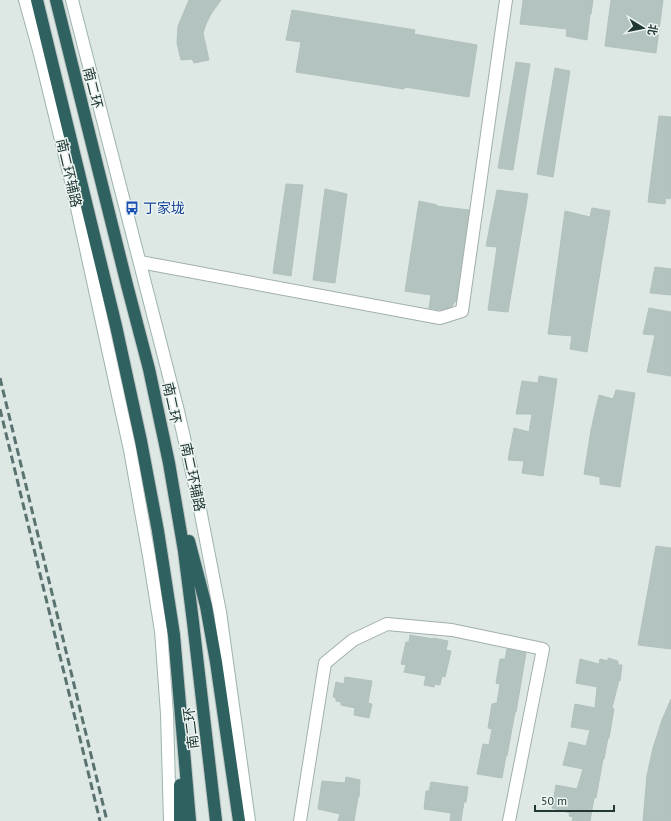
<svg xmlns="http://www.w3.org/2000/svg" width="671" height="821" font-family="'PT Sans','Noto Sans SC',sans-serif">
<style>
.building{fill:#b3c3bf;stroke:#b1c1bd}
.lines{fill:none;stroke-linecap:round;stroke-linejoin:round}
.street-casing{stroke:#a1afac;stroke-width:14}
.secondary-casing{stroke:#9db3af;stroke-width:14}
.highway-casing{stroke:#bcc3c2;stroke-width:14}
.street{stroke:#fff;stroke-width:12}
.secondary{stroke:#fff;stroke-width:12}
.highway{stroke:#2e615f;stroke-width:12}
.rail{stroke:#5a7370;stroke-width:3;stroke-dasharray:8 4;stroke-linecap:butt}
.labels{text-anchor:middle;stroke-width:3;stroke-linejoin:round;paint-order:stroke}
.street-label{font-size:14px;fill:#203734;stroke:#edf5f3}
.transit-label{font-size:14px;fill:#164399;stroke:#edf5f3;text-anchor:start}
</style>
<rect width="100%" height="100%" fill="#dde8e5"/>
<!-- building -->
<path class="building" d="M189,0H221L211,14L206,24L203,33L209,60L194,63L192,59L181,60L177,43L178,26Z
M523,0H593L591,14H590L587,40L566,36L567,29L520,24Z
M611,0H663L656,53L605,46Z
M292,10L415,30L414,34L477,45L469,97L405,87L404,89L296,72L301,42L286,40Z
M516,62L530,64L513,170L498,168Z
M555,68L570,71L553,177L537,174Z
M659,116L671,117V193L670,199L666,198L665,204L648,202Z
M286,184L303,185L291,276L273,273Z
M325,189L347,194L335,283L313,280Z
M497,190L528,194L508,312L488,310L497,247L486,246Z
M419,201L437,205L436,206L469,210L456,301L451,307L440,310L429,308L431,295L405,291Z
M592,208L610,211L587,352L570,349L572,336L548,334L565,211L590,217Z
M655,267L671,269V295L650,293Z
M649,308L671,312V376L647,372L655,335L643,334Z
M539,376L557,379L543,476L522,473L524,461L508,460L514,428L529,432L532,414H516L522,381L538,383Z
M616,390L635,393L620,487L600,484V477L584,474L591,430L599,395L613,399Z
M656,546L671,548V649L638,645Z
M410,635L433,639V638L448,641L446,650L451,651L445,677L442,676L440,685L435,684L434,687L424,685L426,676L404,672L406,665L401,664L406,642H409Z
M507,649L526,653L516,712H515L507,756H506L502,778L477,774L483,744L489,745L492,729L488,728L492,704L497,703L500,684L496,683L500,659H505Z
M608,658L618,661V665H622L620,681L619,680L612,708L614,709L609,738H608L604,759H603L596,798H594L590,821H572L573,817L569,816L570,813L552,808L556,785L577,789L583,769L563,765L569,742L586,746L590,730L571,727L575,704L595,708L597,687L576,683L580,659L599,664L600,659L608,661Z
M345,677L372,681L368,703L372,704L369,718L354,715L355,708L341,705V702L336,701V698L333,697L336,682L344,684Z
M671,699V821H643L647,775L653,748L662,720Z
M346,777L360,780L359,797H358L354,821H338L340,814L318,809L322,781L345,783Z
M431,782L468,787L466,802H464L461,821H450L451,813L424,809L426,791H429Z"/>
<g class="lines">
<!-- street casing -->
<g class="street-casing">
<path id="street" d="M140,262L440,318L462,311L506,0
M300,821L325,663L353,640L387,624L452,630L543,649L509,821"/>
</g>
<!-- secondary casing -->
<g class="secondary-casing">
<path id="secondary" d="M25,0L40,54L72,185L130,450L149,556L161,631L167,714L170,821
M72,0L178,411L198,499L220,612L249,821"/>
</g>
<!-- highway casing -->
<g class="highway-casing">
<path id="highway" d="M37,0L116,326L141,441L158,531L174,635L190,821
M56,0L127,285L149,369L169,463L184,551L193,622L216,821
M189,541L206,606L216,662L239,821
M180,821V785"/>
</g>
<!-- street -->
<use href="#street" class="street"/>
<!-- secondary -->
<use href="#secondary" class="secondary"/>
<!-- highway -->
<use href="#highway" class="highway"/>
<!-- rail -->
<path class="rail" d="M0,378L107,821
M0,409L100,821"/>
</g>
<!-- icons -->
<defs>
<g id="bus-bare" transform="scale(1.08)"><path d="M-5-6H5V4H4V6H2V4H-2V6H-4V4H-5ZM-3.5-4V0h7V-4ZM-3.5 1.2v1.5H-2V1.2ZM2 1.2v1.5H3.5V1.2Z" fill="#1a4fb4" stroke="#edf5f3" stroke-width="2.5" paint-order="stroke"/></g>
</defs>
<g fill-rule="evenodd">
<use href="#bus-bare" x="132" y="208"/>
</g>
<g class="labels">
<!-- street labels -->
<g class="street-label">
<text transform="translate(93 88) rotate(76)" y="5">南二环</text>
<text transform="translate(69 173) rotate(77)" y="5">南二环辅路</text>
<text transform="translate(172 403) rotate(78)" y="5">南二环</text>
<text transform="translate(193 477) rotate(78)" y="5">南二环辅路</text>
<text transform="translate(191 728) rotate(-97)" y="5">南二环</text>
</g>
<!-- transit labels -->
<g class="transit-label">
<text x="143" y="213">丁家垅</text>
</g>
</g>
<!-- north arrow -->
<g transform="translate(643 28) rotate(100)" stroke="#edf5f3" stroke-width="3" paint-order="stroke">
<path d="M0-3L7 15L0 10L-7 15Z" fill="#203734"/>
<text y="-6" font-size="11" font-weight="bold" text-anchor="middle" fill="#203734">北</text>
</g>
<!-- scale -->
<path d="M535 805v6h79v-6" fill="none" stroke="#203734" stroke-width="2"/>
<text x="541" y="805" font-size="12" fill="#203734" stroke="#edf5f3" stroke-width="3" paint-order="stroke">50 m</text>
</svg>
